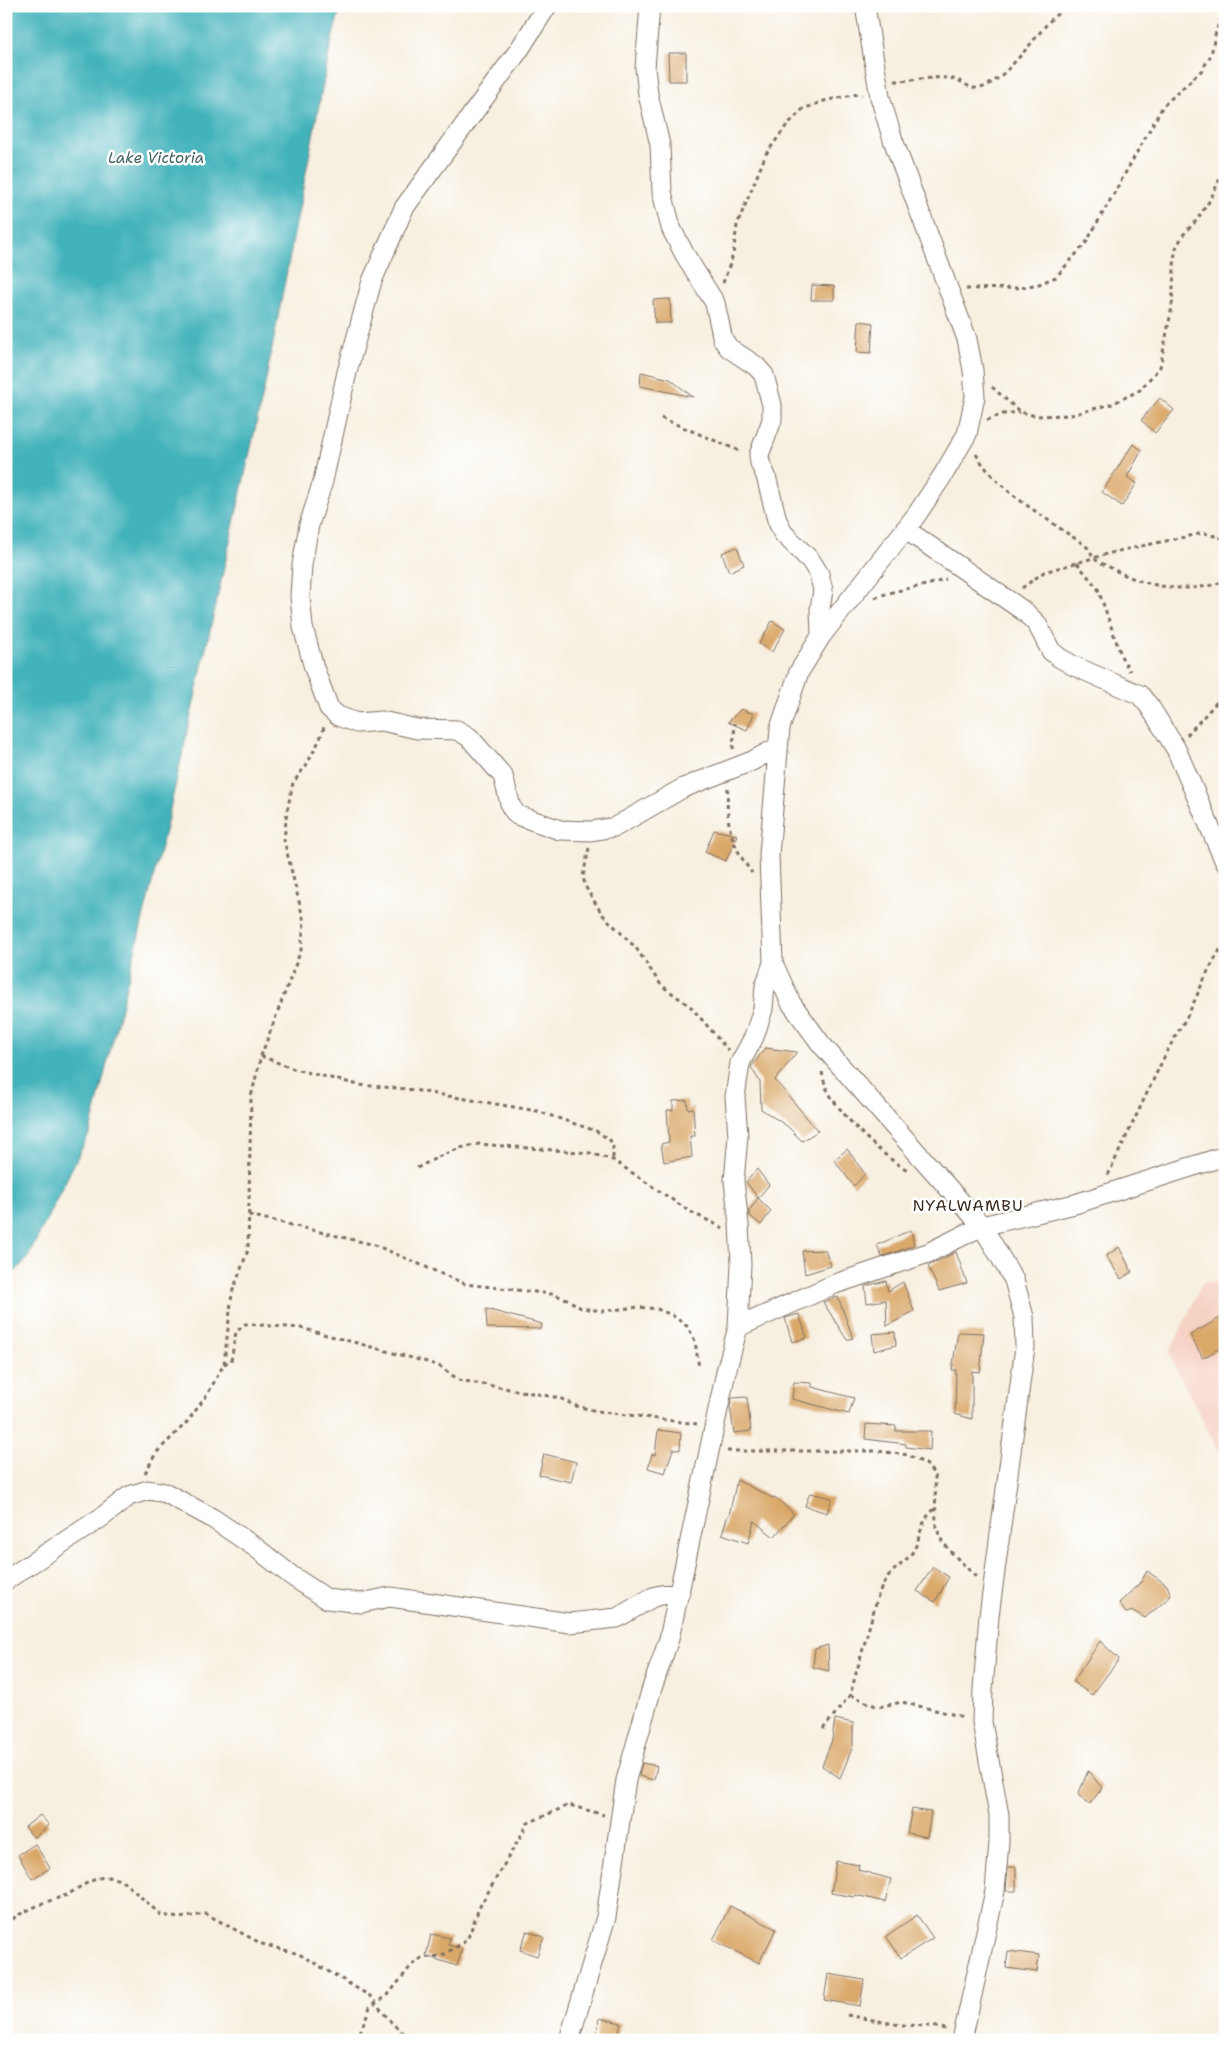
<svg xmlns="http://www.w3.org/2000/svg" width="1231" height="2046" font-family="'Shantell Sans',sans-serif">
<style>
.built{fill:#f6d2c4}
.water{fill:#43b2bb;stroke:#3f6e6c}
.building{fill:#daa96b}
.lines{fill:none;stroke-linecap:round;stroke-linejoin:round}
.minor-casing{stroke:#7d6f62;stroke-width:21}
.path{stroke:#7d6f62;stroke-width:3;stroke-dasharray:4 4;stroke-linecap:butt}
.minor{stroke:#fff;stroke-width:19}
.labels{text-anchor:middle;stroke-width:5;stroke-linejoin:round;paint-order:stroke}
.water-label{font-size:15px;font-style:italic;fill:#3e605d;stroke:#fff}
.quarter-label{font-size:16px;letter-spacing:1px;fill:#3b2a1e;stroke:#fff}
</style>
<rect width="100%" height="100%" fill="#fff"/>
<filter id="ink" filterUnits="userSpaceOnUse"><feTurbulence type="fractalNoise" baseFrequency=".02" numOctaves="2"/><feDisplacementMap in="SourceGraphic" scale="10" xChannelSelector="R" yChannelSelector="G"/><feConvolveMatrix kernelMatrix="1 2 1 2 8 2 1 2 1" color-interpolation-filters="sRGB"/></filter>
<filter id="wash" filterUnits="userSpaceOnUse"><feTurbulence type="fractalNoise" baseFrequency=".0096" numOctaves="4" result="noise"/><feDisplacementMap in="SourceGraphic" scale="20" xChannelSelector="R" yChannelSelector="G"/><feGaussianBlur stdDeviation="1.12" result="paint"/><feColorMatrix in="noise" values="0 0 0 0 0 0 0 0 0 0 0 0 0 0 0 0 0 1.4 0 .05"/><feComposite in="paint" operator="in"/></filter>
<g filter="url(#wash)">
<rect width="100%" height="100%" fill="#f7efdf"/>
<!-- built -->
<path class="built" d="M1203,1282H1225V1451L1218,1450L1169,1354Z"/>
<!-- water -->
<path class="water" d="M6,6H341L331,43L265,385L166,827L90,1132L27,1259L6,1281Z"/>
<g id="blocks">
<!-- building -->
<path class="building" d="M668,53H686V81H669Z
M812,285L834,286V300H811Z
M670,299L671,323H655L653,300Z
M859,321L873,323L871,353L857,352Z
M641,372L670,379L693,397L640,386Z
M1160,398L1174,410L1155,433L1141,420Z
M1133,444L1142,450L1127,477L1137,483L1122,506L1102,492Z
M737,547L744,565L729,572L722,553Z
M772,621L785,629L772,652L759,644Z
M741,709L754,714L747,730L728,722Z
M714,830L737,835L726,861L705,852Z
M765,1048L797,1052L775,1080L818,1131L802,1141L787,1126L761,1109L760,1082L751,1067Z
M687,1100L688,1109L693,1108L695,1136H690L692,1157L664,1162L661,1144L669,1142L667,1110H673V1101Z
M847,1149L865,1174L854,1186L834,1160Z
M757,1169L769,1185L758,1198L746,1182Z
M758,1198L771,1211L761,1225L749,1215V1211Z
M911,1230L914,1245L882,1257L877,1245Z
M1119,1247L1132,1272L1121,1279L1106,1256Z
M825,1250L831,1266L805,1274L802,1251Z
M956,1252L967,1283L939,1291L928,1266Z
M886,1281L888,1291L903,1282L914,1311L887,1326L886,1300L867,1303L865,1286Z
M838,1297L853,1338L847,1340L823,1302Z
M486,1309L542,1324L541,1329L487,1328Z
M799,1314L807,1338L792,1342L785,1318Z
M1225,1315V1345L1203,1358L1190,1335Z
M895,1332L896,1345L874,1351L872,1334Z
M958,1332L984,1333L980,1372L972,1371V1419L955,1414L956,1370H952Z
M794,1382L812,1383V1387L854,1398L849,1414L792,1399Z
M747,1397L751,1431L734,1433L730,1406L732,1398Z
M866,1424L896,1426V1431H931L930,1450L906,1447V1444L865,1439Z
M658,1430L681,1433L680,1450L673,1449L665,1473L648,1468L652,1454L655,1455Z
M544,1454L576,1462L571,1482L539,1475Z
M737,1480L773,1498L775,1497L794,1514L774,1537L754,1521L748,1543L722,1534L728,1515H729Z
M810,1493L832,1498L827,1513L805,1506Z
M933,1567L949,1577L935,1602L917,1591Z
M1147,1571L1167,1585L1171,1596L1145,1618L1133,1611L1126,1613L1119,1603L1141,1582Z
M1100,1641L1119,1659L1092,1695L1073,1682Z
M828,1645L829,1671L813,1667L815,1649Z
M835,1719L853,1723V1746L840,1778L822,1766L832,1740Z
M642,1763L657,1766L654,1780L639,1776Z
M1088,1771L1102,1788L1090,1804L1078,1795Z
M912,1809L931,1812L927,1837L907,1833Z
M40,1815L49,1825L34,1838L25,1827Z
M35,1844L50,1868L32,1879L18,1855Z
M836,1861L859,1865L858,1870L891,1879L885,1902L855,1895L854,1897L831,1893Z
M1008,1867H1016V1891H1006Z
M730,1906L776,1929L759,1963L713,1940Z
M917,1915L933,1938L901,1958L886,1936Z
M527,1931L544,1937L537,1956L520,1950Z
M431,1934L450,1938L448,1945L462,1949L457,1966L426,1956Z
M1008,1951L1039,1955L1037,1972L1006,1968Z
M828,1974L864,1980L860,2006L824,2000Z
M600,2018L621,2023L617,2040H595Z"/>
</g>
</g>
<g filter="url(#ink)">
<use href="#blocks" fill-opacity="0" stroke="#7d6f62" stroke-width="1"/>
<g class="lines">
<!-- minor casing -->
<g class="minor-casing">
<path id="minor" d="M547,6L519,50L404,208L372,281L347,372L323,481L309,525L302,565L300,596L303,627L314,668L329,708L338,716L357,723L382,721L417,729L457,730L469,737L503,776L511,807L517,815L560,830L591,831L615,827L683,788L752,761L778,747
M650,6L645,68L648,94L660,145L662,192L671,228L685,255L715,303L723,340L729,348L756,366L764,375L772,405V420L759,455L760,463L766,476L777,520L783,533L811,561L819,574L823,590L820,609L821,636
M865,6L880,97L893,140L967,339L973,370L975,397L967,434L943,475L915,517L821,636L799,672L780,728L769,855L773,963L791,1003L821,1044L982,1226L1014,1280L1024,1317L1025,1347L989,1616L983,1689L982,1722L999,1815V1842L995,1891L962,2040
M905,529L1025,612L1037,624L1051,651L1060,658L1074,666L1140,695L1150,707L1176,749L1225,862
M738,1327L835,1284L928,1253L982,1226L1075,1204L1225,1156
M6,1580L102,1517L129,1496L148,1490L166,1493L212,1518L255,1547L292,1576L327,1599L361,1603L390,1597L570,1623L617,1618L653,1597L661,1595L680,1593
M569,2040L606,1917L626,1780L651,1691L669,1639L726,1372L738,1327L741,1264L739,1224L734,1181L738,1136L735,1097L740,1063L754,1037L763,1009L765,986L773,963"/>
</g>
<!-- path -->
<path class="path" d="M895,81C914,81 934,75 953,79C962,80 968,89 978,88C998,88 1034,39 1047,24C1053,17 1060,12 1067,6
M723,283L733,255L737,225L766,154L787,125L803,109L824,101L857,94L862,95
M966,289L1019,288L1039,284L1056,277L1086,243L1163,106L1202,70L1211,55L1216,31L1225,10
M992,387L1020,412L1036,416L1071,415L1112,404L1140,390L1160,367L1172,307L1175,250L1183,235L1196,221L1210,200L1225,168
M661,418L742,452
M987,420L1003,414L1020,412
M976,454C996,488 1033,509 1064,531C1072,537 1082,542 1089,549C1091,552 1092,556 1095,559C1099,563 1106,565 1111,568C1145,587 1188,595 1225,581
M1077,563L1098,589L1122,658L1130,671
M1022,588L1044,572L1118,551L1204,533L1225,539
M875,598C898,588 923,588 946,579
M1187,735L1225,693
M733,749L735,723
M728,788C725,822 731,845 752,873
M589,848L583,876L585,886L602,914L636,948L661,985L691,1007L728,1050
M261,1056L294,1069L359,1085L407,1089L537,1111L596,1131L610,1140L613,1147V1160
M822,1072C823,1077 824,1082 826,1087C836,1111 884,1159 908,1170
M417,1168L438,1157L460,1148L479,1144L590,1153L613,1160L689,1211L723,1228
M1108,1175L1167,1051L1189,1013L1207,973L1225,941
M249,1215L375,1245L465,1284L552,1294L567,1299L581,1308L602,1311L639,1307L657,1309L672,1315L688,1327L695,1341L699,1368
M224,1364L231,1361L236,1332L245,1324L301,1328L427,1362L439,1366L459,1380L560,1398L576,1406L597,1411L697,1424
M727,1451H878L908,1455L926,1464L935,1475L936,1527L942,1541L951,1552L977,1578
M145,1473L156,1453L187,1422L207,1395L224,1364L232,1293L248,1250L251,1097L261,1056L301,950L304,922L284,840L287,811L293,783L307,764L320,739L324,727
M850,1695L878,1707L902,1702L964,1717
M823,1729L850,1695L879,1592C882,1587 885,1580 889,1575C898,1566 907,1561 914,1550C921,1536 921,1518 935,1509
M6,1924L18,1915L43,1903L67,1895L83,1885L98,1878L108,1877L117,1879L125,1883L161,1915L179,1918L206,1914L262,1944L299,1954L370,1996L391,2022L410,2040
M847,2015L900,2025L932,2026L946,2029
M979,2035L1016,2040
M357,2040L370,2007L388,1995L411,1966L422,1958L441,1956L463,1943L468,1938L479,1908L528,1823L569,1805L604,1815"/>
<!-- minor -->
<use href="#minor" class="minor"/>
</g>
</g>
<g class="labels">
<!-- water labels -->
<g class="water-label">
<text x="156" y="163">Lake Victoria</text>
</g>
<!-- quarter labels -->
<g class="quarter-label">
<text x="968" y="1211">NYALWAMBU</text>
</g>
</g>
<!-- margin -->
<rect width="1231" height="2046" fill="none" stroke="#fff" stroke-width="25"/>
</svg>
